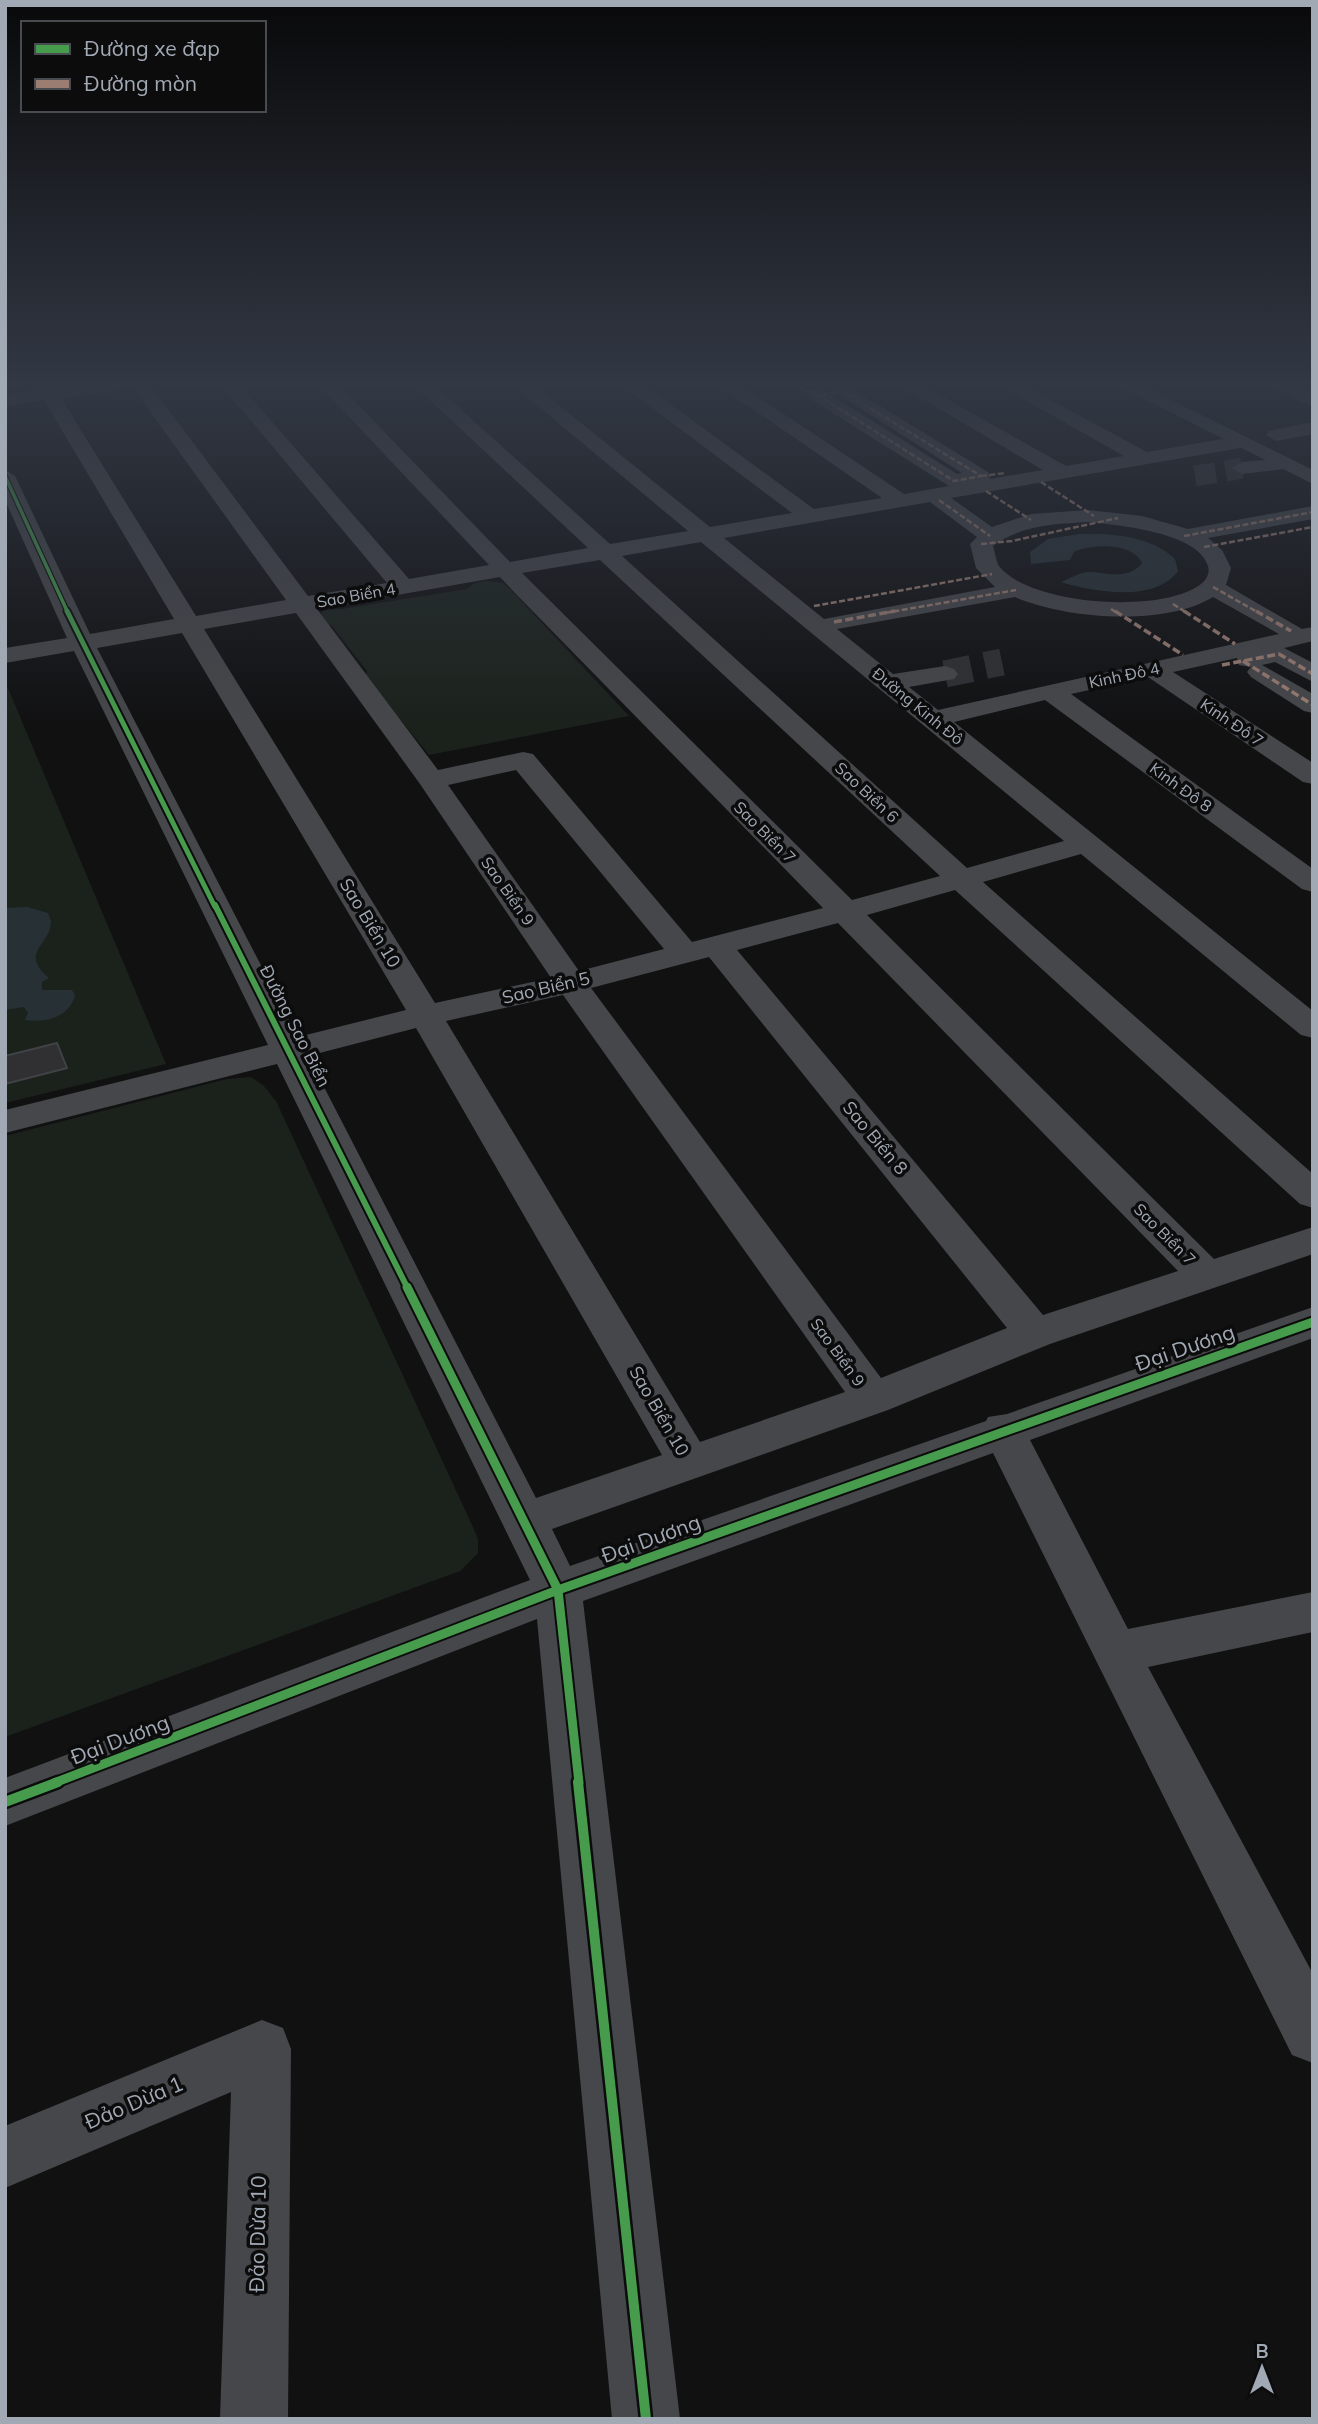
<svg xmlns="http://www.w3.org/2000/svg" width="1318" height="2424" font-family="Mulish,sans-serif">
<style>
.green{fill:#1b221c}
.water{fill:#273035}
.building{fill:#303032;stroke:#404246;stroke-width:2}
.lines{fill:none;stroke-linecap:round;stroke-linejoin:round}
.minor-tunnel-far1{stroke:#2e2f32;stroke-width:21;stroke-dasharray:21 10;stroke-linecap:butt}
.minor-tunnel{stroke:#2e2f32;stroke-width:27;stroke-dasharray:27 14;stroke-linecap:butt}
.minor{fill:#46474a;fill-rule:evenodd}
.major{fill:#484a4d;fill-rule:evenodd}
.quiet-far1{stroke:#9b7d72;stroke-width:2.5;stroke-dasharray:6 2.5;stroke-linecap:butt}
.quiet{stroke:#9b7d72;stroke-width:3.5;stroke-dasharray:8 3.5;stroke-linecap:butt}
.cycleway-far4-casing{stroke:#0c0c0d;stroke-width:6}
.cycleway-far3-casing{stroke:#0c0c0d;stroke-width:9}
.cycleway-far2-casing{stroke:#0c0c0d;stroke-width:10}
.cycleway-far1-casing{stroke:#0c0c0d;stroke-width:13}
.cycleway-casing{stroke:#0c0c0d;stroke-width:15}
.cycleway-far4{stroke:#469c4c;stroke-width:3.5}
.cycleway-far3{stroke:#469c4c;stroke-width:5}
.cycleway-far2{stroke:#469c4c;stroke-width:6}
.cycleway-far1{stroke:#469c4c;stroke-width:9}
.cycleway{stroke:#469c4c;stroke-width:10}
.labels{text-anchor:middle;stroke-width:7;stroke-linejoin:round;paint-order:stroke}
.far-street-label{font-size:16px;fill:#a1a9b4;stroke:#0c0c0d}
.street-label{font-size:18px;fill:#a1a9b4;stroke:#0c0c0d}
.near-street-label{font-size:21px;fill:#a1a9b4;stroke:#0c0c0d}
</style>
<rect width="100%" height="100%" fill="#111112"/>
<!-- green -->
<path class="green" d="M487,581L503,583L511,590L629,716L429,755L365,676L367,671L331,625L325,624L319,616L323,610L342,609L467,589L475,583Z
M5,681L166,1064L5,1103Z
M251,1077L263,1085L276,1101L472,1525L478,1539V1553L460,1571L5,1737V1136L227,1079Z"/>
<!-- water -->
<path class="water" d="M1079,534C1111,533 1151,536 1175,559L1178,571C1155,603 1093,592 1061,582C1069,579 1080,572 1088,572C1107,572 1128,581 1142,563C1132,542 1091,544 1074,552L1070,560L1031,564L1030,552L1048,539Z
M27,907L48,913L51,921C51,946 18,952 49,978L42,982V990H72L75,995C69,1018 45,1023 25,1020L28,1013L24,1007L5,1010V908Z"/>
<!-- building -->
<path class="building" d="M57,1043L67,1068L5,1084V1056Z"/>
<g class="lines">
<!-- minor-tunnel-far1 -->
<path class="minor-tunnel-far1" d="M1195,476L1242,468"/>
<!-- minor-tunnel -->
<path class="minor-tunnel" d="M945,674L1002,662"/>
<!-- minor -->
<path class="minor" d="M35,385H123L114,391L61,398L196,616L286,600L131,385H150L308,596L387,583L221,385H240L409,579L489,565L319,385H339L510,562L588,548L414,385H434L610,544L688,531L513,385H534L710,527L792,513L622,385H644L814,509L882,498L718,385H740L904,494L949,486L809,398L807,394L809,390H823L957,474L962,473L833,391L835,387H849L988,472L991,476L989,479L1043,470L899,385H922L1066,466L1124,456L999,385H1023L1147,452L1240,436L1250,442L1240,448L951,498L992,527L1031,514L1088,510L1142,516L1188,529L1313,506V519L1208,538L1222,550L1231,568L1226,585L1302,629L1313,627V641L1284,648L1313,663V682L1275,662L1262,665L1313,694V713L1304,711L1251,677L1247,672L1251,667L1239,665L1237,658L1173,672L1313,763V784L1303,782L1148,677L1071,694L1313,869V892L1302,889L1045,700L954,722L1313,1011V1038L1301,1035L1081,854L983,882L1313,1174V1208L1300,1204L955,890L867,915L1214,1259L1313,1227V1254L1050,1344L888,1410L552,1529L570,1566L986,1421L988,1417L1007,1414L1313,1307V1338L1030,1440L1128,1629L1313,1592V1632L1148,1667L1313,1974V2063L1292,2055L993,1453L583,1601L680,2419H612L537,1619L5,1826V1778L530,1580L277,1064L5,1133V1110L268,1045L74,651L5,663V648L67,638L5,500V470L15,476L90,634L174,619L44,400L5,406V394L38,390ZM930,502L977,537L970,544L976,568L995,587L824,619L724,538ZM1088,522C1118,525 1198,532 1208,566C1210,573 1207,579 1201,584C1163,614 1030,606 999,566C996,561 995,552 993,546C1021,525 1054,524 1088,522ZM701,542L1064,841L967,868L622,556ZM600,560L940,876L852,900L522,573ZM500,577L515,593L823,908L692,942L533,754L523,752L438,770L317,609ZM1015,597C1067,619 1164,627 1213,597L1279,634L938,710L909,687L954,679L958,674L954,669L945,666L893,674L837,629ZM296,613L420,784L551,978L435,1003L204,629ZM182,633L406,1010L298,1037L97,648ZM516,770L664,949L579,971L448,785ZM838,923L1178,1271L1043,1315L737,950ZM709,957L1007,1328L881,1378L591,988ZM563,995L845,1392L700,1442L446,1021ZM416,1028L662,1455L536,1498L308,1056Z
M1268,385H1293L1313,394V407Z
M1313,422V434L1276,441L1266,435L1269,431Z
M1285,458L1295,464L1292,468L1242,474L1232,468L1242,462Z
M262,2020L283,2028L291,2049L288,2419H220L231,2092L5,2188V2126Z"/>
<!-- major -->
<path class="major" d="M1117,385H1141L1313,470V484Z"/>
<!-- quiet-far1 -->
<path class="quiet-far1" d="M800,385L803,391L823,395L842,391L843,385
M816,394L954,481L981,476L842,391
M981,476L1006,473
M1041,482L1094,516
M986,491L1031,520
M939,500L990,536
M1184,536L1313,512
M981,544L1012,541L1118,518
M1204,547L1313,527
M1213,587L1259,613
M1173,604L1187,613
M814,606L992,574
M1111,609L1117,613
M885,613L1016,590"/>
<!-- quiet -->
<path class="quiet" d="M1115,611L1183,655
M1184,611L1235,644
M1256,611L1291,631
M834,622L895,611
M1243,661L1313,705
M1222,665L1279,654L1313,674"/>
<!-- cycleway-far4 casing -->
<g class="cycleway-far4-casing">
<path id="cycleway-far4" d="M5,476L68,613"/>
</g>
<!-- cycleway-far3 casing -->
<g class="cycleway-far3-casing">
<path id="cycleway-far3" d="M67,611L215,907"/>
</g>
<!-- cycleway-far2 casing -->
<g class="cycleway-far2-casing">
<path id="cycleway-far2" d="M215,905L408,1289"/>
</g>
<!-- cycleway-far1 casing -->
<g class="cycleway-far1-casing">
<path id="cycleway-far1" d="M407,1287L558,1590L579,1783
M54,1783L558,1590L1313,1322"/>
</g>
<!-- cycleway casing -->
<g class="cycleway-casing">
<path id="cycleway" d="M578,1782L646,2419
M5,1802L58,1782"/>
</g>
<!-- cycleway-far4 -->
<use href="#cycleway-far4" class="cycleway-far4"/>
<!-- cycleway-far3 -->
<use href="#cycleway-far3" class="cycleway-far3"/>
<!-- cycleway-far2 -->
<use href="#cycleway-far2" class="cycleway-far2"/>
<!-- cycleway-far1 -->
<use href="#cycleway-far1" class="cycleway-far1"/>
<!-- cycleway -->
<use href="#cycleway" class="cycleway"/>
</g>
<!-- sky -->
<linearGradient id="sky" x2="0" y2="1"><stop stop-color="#09090a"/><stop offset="0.53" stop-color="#323844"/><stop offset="1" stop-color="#323844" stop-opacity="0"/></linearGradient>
<rect width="1318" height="725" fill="url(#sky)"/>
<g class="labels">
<!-- far-street labels -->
<g class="far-street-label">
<text transform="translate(356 595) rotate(-10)" y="6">Sao Biển 4</text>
<text transform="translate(1124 675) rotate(-12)" y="6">Kinh Đô 4</text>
<text transform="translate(918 706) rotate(39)" y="6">Đường Kinh Đô</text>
<text transform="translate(1232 722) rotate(34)" y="6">Kinh Đô 7</text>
<text transform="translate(1181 787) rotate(36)" y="6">Kinh Đô 8</text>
<text transform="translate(867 792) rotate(43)" y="6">Sao Biển 6</text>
<text transform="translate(765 832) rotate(45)" y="6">Sao Biển 7</text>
<text transform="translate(508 891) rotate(55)" y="6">Sao Biển 9</text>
<text transform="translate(1165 1234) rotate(45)" y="6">Sao Biển 7</text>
<text transform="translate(838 1352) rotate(54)" y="6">Sao Biển 9</text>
</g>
<!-- street labels -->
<g class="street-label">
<text transform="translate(370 923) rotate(59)" y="6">Sao Biển 10</text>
<text transform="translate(546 988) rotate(-13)" y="6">Sao Biển 5</text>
<text transform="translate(295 1026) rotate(63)" y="6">Đường Sao Biển</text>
<text transform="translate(875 1138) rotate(50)" y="6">Sao Biển 8</text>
<text transform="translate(659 1411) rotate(60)" y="6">Sao Biển 10</text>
</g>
<!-- near-street labels -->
<g class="near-street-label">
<text transform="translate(1185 1348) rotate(-19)" y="7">Đại Dương</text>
<text transform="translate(651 1539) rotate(-20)" y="7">Đại Dương</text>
<text transform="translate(120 1740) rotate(-21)" y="7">Đại Dương</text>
<text transform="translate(134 2103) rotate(-23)" y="7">Đảo Dừa 1</text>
<text transform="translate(258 2234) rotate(-89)" y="7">Đảo Dừa 10</text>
</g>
</g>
<!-- border -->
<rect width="1318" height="2424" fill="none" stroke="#a1a9b4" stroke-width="14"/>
<!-- legend -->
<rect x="21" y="21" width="245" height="91" fill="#0c0c0d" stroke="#484b50" stroke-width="2"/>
<rect x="35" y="44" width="35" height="10" fill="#469c4c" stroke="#484b50" stroke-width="2"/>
<text x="84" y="56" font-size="21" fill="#a1a9b4">Đường xe đạp</text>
<rect x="35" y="79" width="35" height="10" fill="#9b7d72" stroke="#484b50" stroke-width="2"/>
<text x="84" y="91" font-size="21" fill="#a1a9b4">Đường mòn</text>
<!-- north arrow -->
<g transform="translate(1262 2368)" stroke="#0c0c0d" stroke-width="5" paint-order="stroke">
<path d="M0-5L12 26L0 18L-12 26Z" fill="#a1a9b4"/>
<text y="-10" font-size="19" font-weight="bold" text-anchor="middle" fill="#a1a9b4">B</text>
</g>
</svg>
